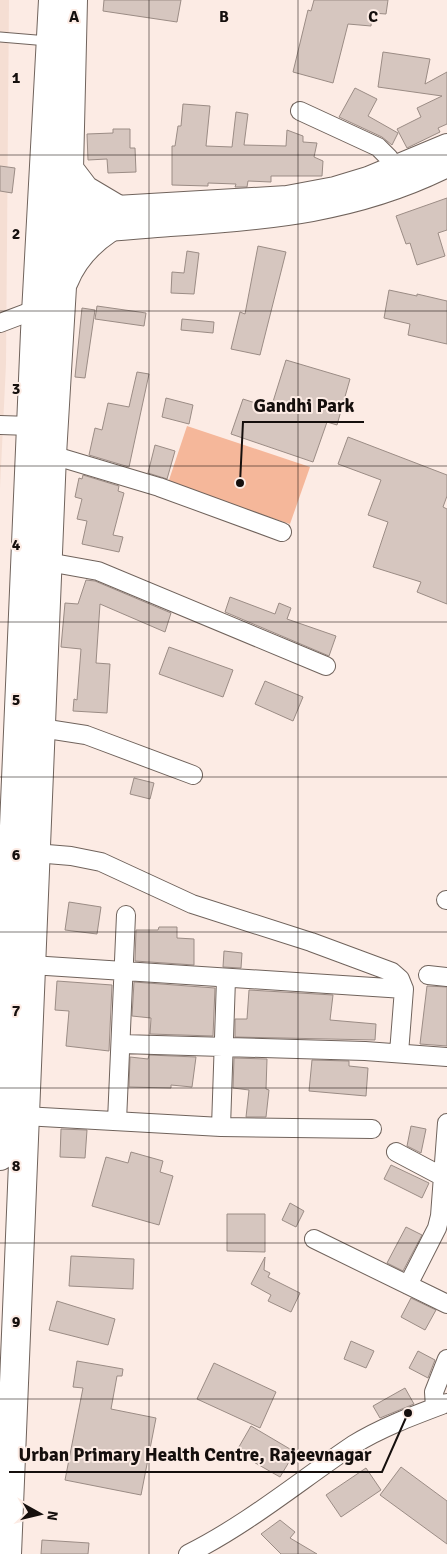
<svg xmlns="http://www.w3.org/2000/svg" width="447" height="1554" font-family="Signika,sans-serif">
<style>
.built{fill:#f5ded3}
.green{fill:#f5b79a}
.building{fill:#d6c6bf;stroke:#9b8c85}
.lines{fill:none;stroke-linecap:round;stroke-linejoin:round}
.lane-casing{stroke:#70635c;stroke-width:11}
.street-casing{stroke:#70635c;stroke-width:20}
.secondary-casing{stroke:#70635c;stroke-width:26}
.highway-casing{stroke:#70635c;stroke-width:30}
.lane{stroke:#fff;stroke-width:9}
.street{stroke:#fff;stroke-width:18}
.secondary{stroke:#fff;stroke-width:24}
.highway{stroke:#fff;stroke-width:28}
.grid{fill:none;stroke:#150f0d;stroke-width:1;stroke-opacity:0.55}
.grid-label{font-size:16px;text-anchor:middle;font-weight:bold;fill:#150f0d;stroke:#fcebe4;stroke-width:4;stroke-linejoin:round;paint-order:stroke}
.leader{fill:none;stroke:#150f0d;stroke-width:2}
.callout-dot{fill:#150f0d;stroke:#fcebe4;stroke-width:2}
.callout-label{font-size:19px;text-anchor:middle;font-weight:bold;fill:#150f0d;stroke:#fcebe4;stroke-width:4;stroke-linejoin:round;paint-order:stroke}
</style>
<rect width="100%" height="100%" fill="#fcebe4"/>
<!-- built -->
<path class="built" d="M0,0H9L6,364L0,488Z"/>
<!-- green -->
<path class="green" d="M187,426L310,467L290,524L168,483Z"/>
<!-- building -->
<path class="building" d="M104,0H181L177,22L103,11Z
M314,0H388L386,14L372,13L371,26L348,24L333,83L293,72L308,10L311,11Z
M383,52L430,59L425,84L447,72V124L438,128L440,132L407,148L397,129L421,117L417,108L442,96L378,87Z
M355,88L377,99L368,116L398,133L392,145L382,137L339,117Z
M183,104L210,106L206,146L232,147L236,112L248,114L244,145L286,146L287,130L303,136V142L317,143L314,157L323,161L322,176H271V182L248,181L247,187H235L236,184L208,183V186L172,185V146H175L178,126H181Z
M113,129H130V148H135L136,172L108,173L107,159L88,160L87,134L113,133Z
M0,166L15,168L12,193L0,191Z
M447,198V230L438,233L445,256L417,265L410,243L406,244L396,216Z
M258,246L286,252L260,355L231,349L240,312L245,314Z
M187,251L199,253L194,294L171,293L172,272L184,273Z
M389,290L417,296V294L447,301V344L408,335L410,324L384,318Z
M97,306L146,313L144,326L95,319Z
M82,308L95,310L85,378L75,377Z
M182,319L214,322L213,333L181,330Z
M286,360L350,379L337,425L327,422L313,462L231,434L243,399L271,408Z
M137,372L149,374L129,467L89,455L95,428L102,430L108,403L129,407Z
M166,398L193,405L189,424L162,417Z
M348,437L447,475V496L443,507L447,509V604L417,592L421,582L373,567L388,522L368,515L381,480L338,464Z
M155,445L175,451L167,479L148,473Z
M83,475L119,486L118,491L124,493L113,535L123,537L119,552L82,544L87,521L77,519L82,499L75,497L79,478L82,479Z
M86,580L95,581L171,613L165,632L100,604L96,663L110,664L107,713L73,711L74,699L77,700L81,649L61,647L65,603L78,604Z
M230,597L275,614L279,603L291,608L287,619L336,636L329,656L225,612Z
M169,647L233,670L223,697L159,674Z
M265,681L303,697L293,721L255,704Z
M134,778L154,783L150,799L130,794Z
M69,902L101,907L97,934L65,930Z
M159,927H177V938L194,939V965L135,961L136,930H158Z
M224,951L242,953L241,968L223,967Z
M57,981L112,985L109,1051L66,1046L69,1011L55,1010Z
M134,982L215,988L213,1036L150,1034L151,1018L132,1016Z
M427,986L447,987V1046L420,1044Z
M249,990L333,995L330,1020L376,1024L375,1040L235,1037V1019H247Z
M149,1055L196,1057L192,1087L171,1085V1088L129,1087L130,1057L148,1059Z
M234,1058L267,1059L266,1089L269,1090L266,1117H246L249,1090L233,1088Z
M312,1060L349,1061V1066L368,1068L366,1096L309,1091Z
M411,1126L426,1129L421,1153L407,1146Z
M61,1129L87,1130L85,1158L60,1157Z
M131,1152L163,1161L160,1172L173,1176L159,1225L92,1206L106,1157L128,1163Z
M391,1165L429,1183L422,1198L384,1179Z
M290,1203L304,1211L296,1227L282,1220Z
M227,1214H265V1252L227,1251Z
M406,1227L422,1235L403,1271L387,1263Z
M71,1256L134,1259L133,1289L69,1286Z
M265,1257L264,1270L270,1273L268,1277L300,1293L291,1312L268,1301L271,1295L251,1284Z
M411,1298L436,1310L425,1330L401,1317Z
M57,1301L115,1319L108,1345L49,1330Z
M351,1341L374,1351L366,1368L344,1359Z
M418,1351L435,1360L428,1378L409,1368Z
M77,1361L123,1369L122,1376H117L111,1409L156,1418L141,1495L65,1480L83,1388L73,1387Z
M214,1363L276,1392L260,1428L197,1399Z
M405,1388L414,1404L380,1418L373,1406Z
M251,1426L295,1452L280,1477L236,1452Z
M401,1467L447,1501V1544L380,1495Z
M366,1468L381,1490L341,1517L326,1495Z
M280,1520L295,1532L290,1538L317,1554H281L261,1534Z
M42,1540L89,1543L88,1554H41Z"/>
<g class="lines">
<!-- lane casing -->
<g class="lane-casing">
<path id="lane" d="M0,37L48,41"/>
</g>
<!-- street casing -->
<g class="street-casing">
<path id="street" d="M300,111L378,147L389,158L396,179
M0,323L37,309
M0,425L31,426
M52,455L159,487L282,532
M48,562L98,571L326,666
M41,728L86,735L193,775
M35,853L71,856L101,862L192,904L311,942L392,972L400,979L404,989L399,1053
M446,900H447
M31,965L404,989
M428,975L447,977
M121,1044L365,1051L447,1057
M24,1116L221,1127L226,979
M117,1121L126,915
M221,1127L372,1129
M396,1152L447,1179
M314,1239L447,1304
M408,1285L437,1228L440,1216L447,1123
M435,1407L434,1392L447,1359
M188,1554C248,1524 298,1482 353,1445C382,1427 415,1415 447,1403"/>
</g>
<!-- secondary casing -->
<g class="secondary-casing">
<path id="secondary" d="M48,212L287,198L335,189L368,179L447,146
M48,232C89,231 129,227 170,224C268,218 357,210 447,165"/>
</g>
<!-- highway casing -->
<g class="highway-casing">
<path id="highway" d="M69,169L85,190L117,209
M64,281C73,258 88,242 109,228
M0,1156L35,332L53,0
M7,1554L52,455L69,169L73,0"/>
</g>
<!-- lane -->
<use href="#lane" class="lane"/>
<!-- street -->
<use href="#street" class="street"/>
<!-- secondary -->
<use href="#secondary" class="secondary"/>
<!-- highway -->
<use href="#highway" class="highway"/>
</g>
<!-- grid -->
<path class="grid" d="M149,0V1554M298,0V1554M0,155H447M0,311H447M0,466H447M0,622H447M0,777H447M0,932H447M0,1088H447M0,1243H447M0,1399H447"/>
<g class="grid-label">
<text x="74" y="22">A</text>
<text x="224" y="22">B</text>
<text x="373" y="22">C</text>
<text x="16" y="83">1</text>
<text x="16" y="239">2</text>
<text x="16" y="394">3</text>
<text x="16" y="550">4</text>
<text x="16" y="705">5</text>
<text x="16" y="860">6</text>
<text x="16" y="1016">7</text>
<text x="16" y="1171">8</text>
<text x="16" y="1327">9</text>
</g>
<!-- callouts -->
<path class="leader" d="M240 483L243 422H364M408 1413L382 1472H9"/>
<g class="callout-dot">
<circle cx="240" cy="483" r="5"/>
<circle cx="408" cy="1413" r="5"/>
</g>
<g class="callout-label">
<text x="304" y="412">Gandhi Park</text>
<text x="195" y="1461">Urban Primary Health Centre, Rajeevnagar</text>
</g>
<!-- north arrow -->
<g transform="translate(40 1514) rotate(98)" stroke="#fcebe4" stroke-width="4" paint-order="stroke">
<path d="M0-4L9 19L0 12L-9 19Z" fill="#150f0d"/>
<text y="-8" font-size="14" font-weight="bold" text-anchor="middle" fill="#150f0d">N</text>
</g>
</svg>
